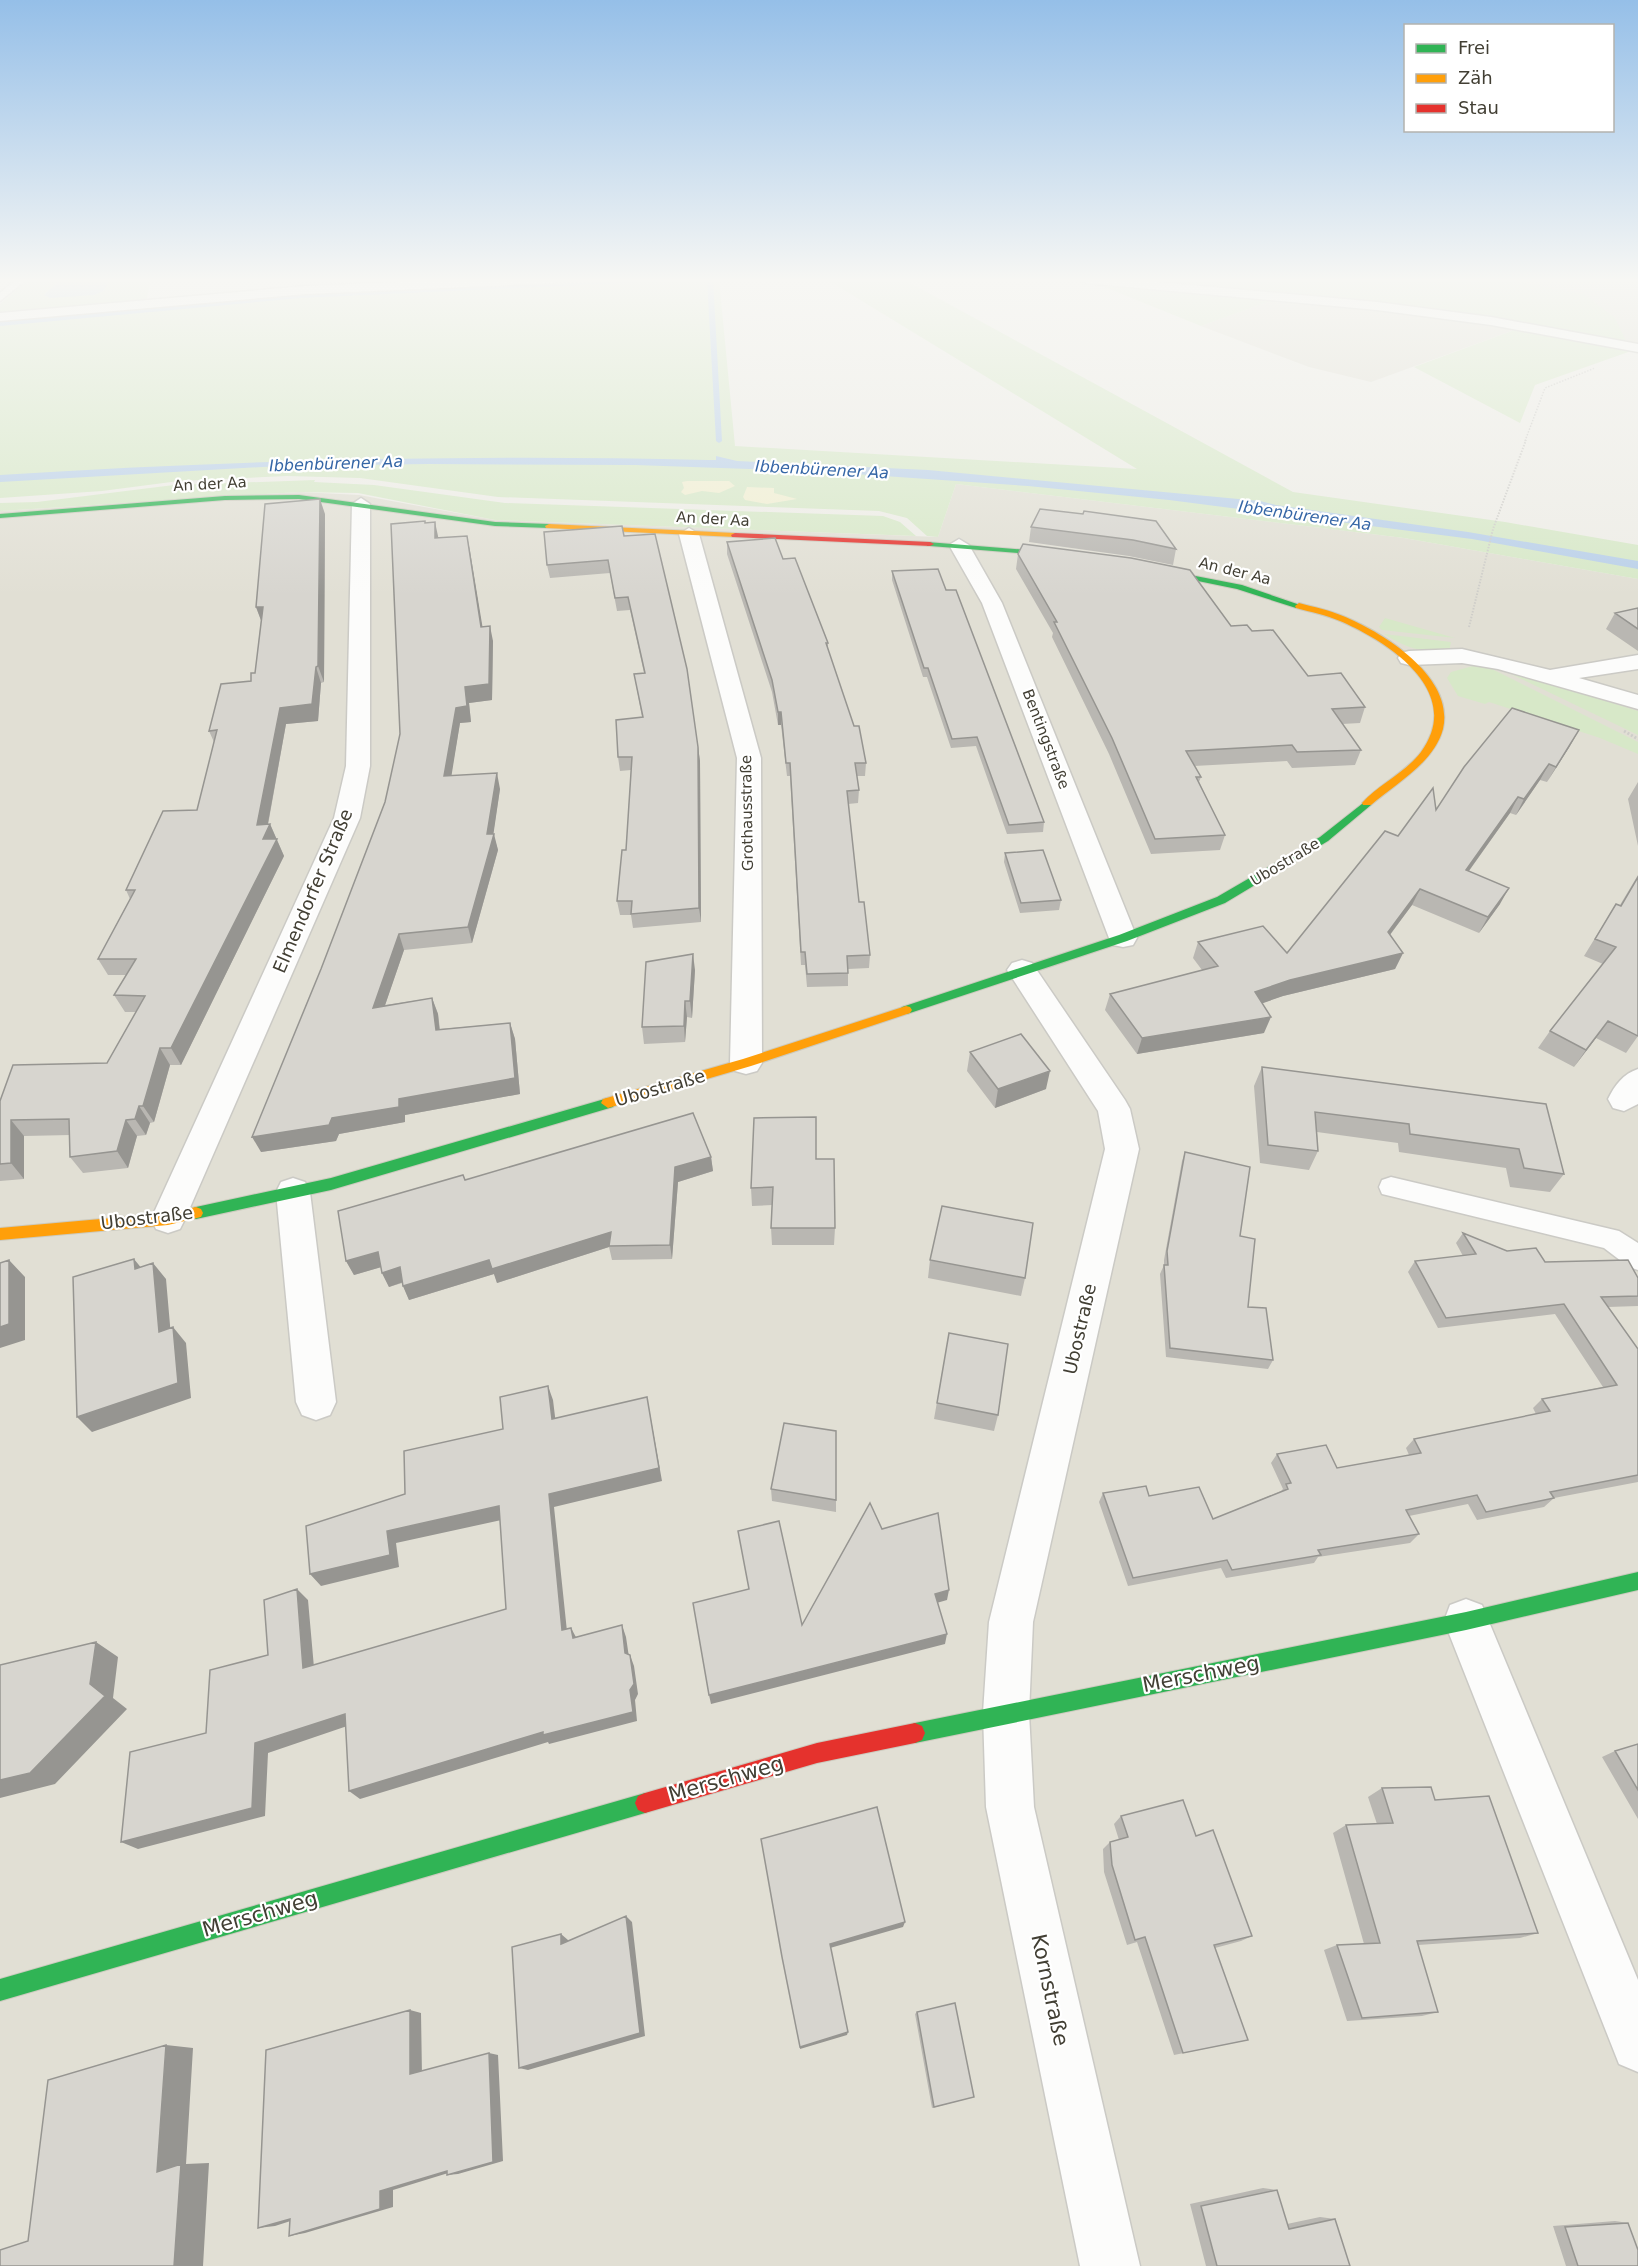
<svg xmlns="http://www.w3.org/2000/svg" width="1638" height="2266" font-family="'DejaVu Sans',sans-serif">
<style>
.residential{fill:#e1dfd4}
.green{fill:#d7e8c8}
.sand{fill:#f1efd2}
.water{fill:#bad0e9}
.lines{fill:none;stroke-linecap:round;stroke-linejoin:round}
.stream{fill:#bad0e9;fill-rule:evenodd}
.lane-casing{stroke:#cbcac5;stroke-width:3}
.street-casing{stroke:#cbcac5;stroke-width:3}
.fast-casing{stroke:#cccabe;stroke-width:2}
.slow-casing{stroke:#cccabe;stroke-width:2}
.jam-casing{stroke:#cccabe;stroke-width:2}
.path-far2{stroke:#cecdc9;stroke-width:1.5;stroke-dasharray:1.5 1.5;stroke-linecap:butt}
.path-far1{stroke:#cecdc9;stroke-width:2;stroke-dasharray:1.5 1.5;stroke-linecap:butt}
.path{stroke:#cecdc9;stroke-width:3;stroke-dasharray:2 2;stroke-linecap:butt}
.lane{fill:#fcfcfb;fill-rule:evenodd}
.street{fill:#fcfcfb;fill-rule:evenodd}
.fast{fill:#30b455;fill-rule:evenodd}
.slow{fill:#ff9f0a;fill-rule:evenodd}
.jam{fill:#e5322d;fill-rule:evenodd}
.wall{fill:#b9b7b2}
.shaded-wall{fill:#969591}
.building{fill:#d7d5cf;stroke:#969591;stroke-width:1.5}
.labels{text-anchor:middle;stroke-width:4.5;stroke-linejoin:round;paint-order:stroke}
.far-street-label{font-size:15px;fill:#423f34;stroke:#fff}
.far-water-label{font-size:16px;font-style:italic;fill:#3566a6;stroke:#fff}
.street-label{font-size:18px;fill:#423f34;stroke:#fff}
.near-street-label{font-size:21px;fill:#423f34;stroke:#fff}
</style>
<rect width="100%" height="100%" fill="#eeede7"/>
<!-- residential -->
<path class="residential" d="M1504,279H1638V344L1627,343Z
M1273,300L1425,315L1517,329L1371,382L1309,367L1201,326Z
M956,484L1404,538L1638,579V2266H0V511L299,492L359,495L495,520L938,537Z"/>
<!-- green -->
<path class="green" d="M29,279H61L44,295L103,291L112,279H151L146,302L0,313V304Z
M676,279H719L735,446L1137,469L826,279H903L1293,492L1505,522L1638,545V579L1404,538L956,484L938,537L927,536L907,518L879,511L498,497L360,478L287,476L179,481L102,491L0,498V320L306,293Z
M1110,279H1504L1584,294L1615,318L1627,343L1377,303Z
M1102,286L1273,300L1201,326Z
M1517,329L1634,350L1535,385L1520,423L1414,367Z
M315,480L314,482L374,485L505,503L883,516L900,522L916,536L495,520L358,493L299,492L0,511V503L37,502L174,485Z
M1385,618L1455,638L1382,630L1379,627Z
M1384,634L1451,642L1449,652C1423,653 1406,648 1384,634Z
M1473,666L1490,668L1638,742V754L1600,738L1489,702L1485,704L1458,696L1447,678L1451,672Z
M1511,674H1518L1638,711V735Z"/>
<!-- sand -->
<path class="sand" d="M687,481H729L735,486L719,493L702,491L685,495L681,492L684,488L682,482Z
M747,487L774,488V493L797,499L767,504L745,500L743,497Z"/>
<!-- water -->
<path class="water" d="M61,279H112L103,291L94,295L50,298L44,295Z
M716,456L737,461L928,470L1260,501L1276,505L1468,532L1638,561V569L1472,539L1169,500L1028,486L811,471L635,465L429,464L280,466L0,482V475C236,460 471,454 708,460H716Z"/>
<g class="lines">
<!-- stream -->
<path class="stream" d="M678,279L689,280L301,298L0,326V322L301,294Z
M707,279H713L722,441L719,443L716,441Z"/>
<!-- lane casing -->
<g class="lane-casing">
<path id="lane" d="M17,279H27L0,301V293Z
M1391,1177L1619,1231L1638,1243V1270L1629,1267L1604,1248L1382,1194L1379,1187L1382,1180Z"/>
</g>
<!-- street casing -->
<g class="street-casing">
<path id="street" d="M471,279H561L554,283L306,294L0,321V313L306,286Z
M1078,279H1125L1377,302L1491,317L1638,344V352L1491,325L1377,310L1085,283Z
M361,498L370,504V766L360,818L185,1219L180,1229L168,1233L156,1229L151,1219L334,818L346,766L352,504Z
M689,528L699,534L761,758L762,1063L757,1071L746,1074L735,1071L730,1063L737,758L679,534Z
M959,539L969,545L1002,603L1137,938L1133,945L1123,947L1113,945L1109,938L982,603L949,545Z
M1462,649L1550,670L1638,655V669L1579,678L1638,695V709L1498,669L1462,663L1409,665L1401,663L1398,658L1401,653L1409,651Z
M1022,960L1032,963L1125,1100L1130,1109L1139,1149L1033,1622L1029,1713L1034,1807L1140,2266H1080L986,1807L983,1713L989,1622L1105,1149L1098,1111L1007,970L1012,963Z
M1638,1069V1104L1624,1111L1613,1108L1608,1099C1615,1085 1623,1074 1638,1069Z
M293,1178L305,1182L310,1192L336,1402L330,1415L316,1420L302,1415L296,1402L276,1192L281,1182Z
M1466,1599L1482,1605L1638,1980V2072L1619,2064L1444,1621L1450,1605Z"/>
</g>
<!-- fast casing -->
<g class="fast-casing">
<path id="fast" d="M299,495L495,522L549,524L553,526L549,528L495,526L299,499L225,500L0,518V514L225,496Z
M927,542L1066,553L1070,555L1066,557L930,546H927Z
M1149,567L1242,585L1303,606L1296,608L1237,589L1149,571Z
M1367,800L1371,801V805L1328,841L1225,903L1127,941L910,1013L906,1014L900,1010L902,1007L1119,935L1217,897L1320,837Z
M608,1098L615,1103L613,1107L331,1190L196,1219L191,1217L189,1213L191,1209L196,1207L331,1178Z
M1638,1572V1590L1466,1630L915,1743L908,1740L905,1733L908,1726L915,1723L1466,1612Z
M645,1793L652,1796L655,1803L652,1810L645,1813L0,2001V1979Z"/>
</g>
<!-- slow casing -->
<g class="slow-casing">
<path id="slow" d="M549,524L735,533L739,535L735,537L546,528L545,526Z
M1299,603C1314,607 1329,610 1343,616C1384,633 1455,677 1443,729C1434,763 1395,784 1371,805H1363L1362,803C1379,784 1405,773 1421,752C1465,692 1389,642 1340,621C1326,615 1311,612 1296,608L1295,606Z
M906,1006L910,1007L912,1010L910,1013L751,1066L608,1108L601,1103L603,1099L743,1059Z
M196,1207L201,1209L203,1213L201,1217L168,1225L0,1240V1228L168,1213Z"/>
</g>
<!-- jam casing -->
<g class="jam-casing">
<path id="jam" d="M735,533L930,542L934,544L930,546L732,537L731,535Z
M915,1723L922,1726L925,1733L922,1740L915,1743L817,1763L645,1813L638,1810L635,1803L638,1796L645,1793L817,1743Z"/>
</g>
<!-- path-far2 -->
<path class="path-far2" d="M692,279L693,284
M1525,441L1545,388L1595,368"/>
<!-- path-far1 -->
<path class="path-far1" d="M1469,627L1493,529L1526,440"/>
<!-- path -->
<path class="path" d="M1624,731L1638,739"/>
<!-- lane -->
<use href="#lane" class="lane"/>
<!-- street -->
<use href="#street" class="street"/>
<!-- fast -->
<use href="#fast" class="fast"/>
<!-- slow -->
<use href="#slow" class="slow"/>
<!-- jam -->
<use href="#jam" class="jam"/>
</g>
<!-- wall -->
<path class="wall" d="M325,514L324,682L321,683L318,721L286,724L268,825L270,824L284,856L181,1065H170L154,1122L150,1123L146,1135L137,1136L128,1168L83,1173L70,1157V1135L24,1136V1179L0,1181V1101L107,1063L136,1012H125L114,995L126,975H108L98,959L130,899L126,890L197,810L214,742L209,731L251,681L255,673L261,620L256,607Z
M1083,514L1176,549L1173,565L1129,556L1029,542L1031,527Z
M426,523L438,538L467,536L482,627L493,641L492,700L469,703L471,722L460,723L451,775L500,789L493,834L498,850L472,943L404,950L385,1005L432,998L438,1014L440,1029L510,1023L515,1039L520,1094L405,1115V1122L339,1134L336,1141L261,1152L321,969L385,802L400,734Z
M624,536L698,747L700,761L701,922L633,928L631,915H620L617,901L626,850L631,770L620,771L618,757L642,717L634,674L644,673L630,610L617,611L610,573L550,578L547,565Z
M727,542L783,559L828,643V650L866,763L865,776H857L859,790L858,803L848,804L859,902L870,955L869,968L848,969V986L807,987L805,965H801L790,776H787L781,725H778L772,692L727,554Z
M1018,554L1231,626L1252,631L1308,676L1365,707L1360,723L1342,724L1361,750L1355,765L1292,768L1287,761L1194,766L1201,777L1199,782L1225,835L1220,850L1151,854L1109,754L1052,637L1053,633L1016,569Z
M892,571L946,590L1044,822L1043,832L1007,834L976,746L951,748L927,677H923L892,580Z
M1638,608V651L1606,629L1615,613Z
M1570,746L1547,782L1540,780L1516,815L1510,813L1469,871L1500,904L1479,933L1412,905L1390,935L1403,953L1395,969L1283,996L1262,1003L1264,1033L1137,1054L1105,1010L1110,994L1202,970L1193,958L1198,942L1287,953L1398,836L1436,810Z
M1638,782V846L1628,799Z
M1005,853L1061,900L1059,910L1020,913L1004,862Z
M1638,875V1036L1626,1053L1596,1038L1574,1067L1538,1048L1550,1031L1603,964L1584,956L1616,904L1620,905Z
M695,970L692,1018L687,1017L685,1042L644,1044L642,1027Z
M970,1052L1046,1089L995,1108L967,1071Z
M1262,1067L1546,1104L1564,1174L1550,1192L1510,1187L1506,1168L1399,1152L1398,1143L1317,1132L1318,1151L1309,1170L1260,1163L1254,1086Z
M1185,1152L1240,1236L1248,1307L1273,1360L1268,1369L1166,1357L1160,1274L1164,1265V1260L1182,1161Z
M711,1157L713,1171L678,1182L672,1259L612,1260L609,1247L497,1283L494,1274L409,1300L403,1286L402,1283L389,1287L382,1273L381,1267L354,1275L346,1261L463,1175L465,1180Z
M816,1159L835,1228L834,1245H772L771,1228L772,1205L752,1206L751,1188Z
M1463,1233L1507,1251L1545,1262L1638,1278V1306L1608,1307L1638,1349V1482L1554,1498L1544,1507L1477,1520L1468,1504L1409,1516L1419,1534L1410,1543L1318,1557L1314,1563L1226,1578L1221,1568L1128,1586L1099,1502L1103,1493L1149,1496L1213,1519L1281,1491L1283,1489L1271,1463L1277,1454L1337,1468L1409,1455L1406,1448L1414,1439L1536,1414L1533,1408L1542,1399L1603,1387L1555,1314L1438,1328L1408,1272L1415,1261L1463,1256L1456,1243Z
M930,1260L1025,1278L1021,1296L928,1278Z
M949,1333L998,1415L994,1431L934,1419Z
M771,1489L836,1500V1512L772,1501Z
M1638,1744V1819L1602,1757L1615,1751Z
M1382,1788L1435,1800L1538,1933L1520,1938L1418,1945L1438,2012L1422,2016L1347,2021L1324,1950L1337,1945L1364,1944L1333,1833L1346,1825L1377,1824L1368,1797Z
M1121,1816L1196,1836L1252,1936L1241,1941L1215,1948L1248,2040L1174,2055L1137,1942L1127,1945L1104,1872L1103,1849L1110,1842L1119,1840L1114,1824Z
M917,2012L974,2097L932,2108L915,2014Z
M1263,2188L1277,2190L1287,2224L1320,2217L1335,2219L1350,2266H1206L1190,2204Z
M1615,2221L1628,2223L1638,2266H1566L1553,2226Z"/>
<!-- shaded-wall -->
<path class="shaded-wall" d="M320,499L325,514L324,682L318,666Z
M435,522L438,536L439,553L435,538Z
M467,536L470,551L485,642L481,627Z
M256,607H263L262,623Z
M490,626L493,641L492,700L469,703L471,722L460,723L449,791L444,776L456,708L465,687Z
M316,667L321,683L318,721L286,724L266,834L270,824L284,856L181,1065L171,1048L257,825L280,708Z
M778,712H781V725H778Z
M1579,730L1570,746L1547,782L1556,767Z
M698,747L700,761L701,922L699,908Z
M1549,764L1540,780L1516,815L1524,799Z
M497,773L500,789L493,837L494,834L498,850L472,943L468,927L487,834Z
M1518,797L1510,813L1458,886L1466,870Z
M1509,888L1500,904L1479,933L1488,917Z
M1420,889L1412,905L1380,948L1388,932Z
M399,934L404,950L379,1023L373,1008Z
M1403,953L1395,969L1283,996L1249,1008L1255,992L1290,980Z
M693,954L695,970L692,1018L690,1001Z
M432,998L438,1014L441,1046L436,1030Z
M685,1001L687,1017L685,1042L684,1026Z
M1271,1017L1264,1033L1137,1054L1142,1038Z
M1608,1021L1596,1038L1574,1067L1586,1050Z
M510,1023L515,1039L520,1094L405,1115V1122L339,1134L336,1141L261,1152L252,1137L332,1118L399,1099Z
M160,1048L170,1065L154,1122L143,1106Z
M1050,1071L1046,1089L995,1108L998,1089Z
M139,1106L150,1123L146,1135L135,1119Z
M11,1120L24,1136V1179L11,1163Z
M126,1120L137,1136L128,1168L117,1151Z
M711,1157L713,1171L678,1182L672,1259L670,1245L675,1167Z
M611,1232L609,1247L497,1283L494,1274L409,1300L403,1286L489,1260Z
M378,1252L385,1266L354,1275L346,1261Z
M134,1259L147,1275L135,1269Z
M9,1260L25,1277V1340L0,1348V1327Z
M153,1263L166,1279L172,1348L159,1332Z
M400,1267L406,1281L389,1287L382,1273Z
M173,1327L186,1343L191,1398L92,1432L77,1417Z
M548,1386L553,1400L557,1433L552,1419Z
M647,1397L662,1481L554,1507L568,1641L562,1630L549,1494Z
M499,1506L506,1519L396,1543L399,1567L321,1586L310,1574L387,1531Z
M297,1589L308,1600L315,1679L303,1668Z
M949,1590L947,1600L933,1604L935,1594Z
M622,1625L626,1637L630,1664L625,1653Z
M571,1628L577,1639L573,1638Z
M947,1634L945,1644L711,1704L709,1695Z
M96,1642L118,1657L113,1698L127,1709L55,1784L0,1798V1780L90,1684Z
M630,1655L634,1666L638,1694L635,1700L637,1721L549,1744L548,1742L360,1799L349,1791L630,1690Z
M345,1714L356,1723L268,1753L265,1816L138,1849L121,1842L255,1743Z
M626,1916L632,1922L645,2036L528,2070L519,2068Z
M905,1922L903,1927L830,1948V1944Z
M561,1934L568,1940L569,1950L561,1944Z
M410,2010L421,2013L422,2076L410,2074Z
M848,2032L847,2035L800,2049V2047Z
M166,2045L193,2048L186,2164L209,2163L203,2266H174L157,2172Z
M489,2053L498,2055L503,2161L458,2174L447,2175Z
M458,2170L393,2190V2207L305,2233L289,2236L380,2191L447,2171Z
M306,2216L275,2226L258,2228L290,2219Z"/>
<!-- building -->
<path class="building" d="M320,499L318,666L316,667L312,704L280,708L257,825L270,824L263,839H277L171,1048H160L143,1106H139L135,1119L126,1120L117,1151L70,1157L69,1119L11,1120V1163L0,1164V1101L13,1065L107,1063L145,996L114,995L136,959H98L135,890H126L163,811L197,810L217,730L209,731L221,684L251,681V673H255L263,607H256L265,504Z
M1040,509L1083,514L1084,511L1156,521L1176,549L1133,540L1031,527Z
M425,521V523L435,522V538L467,536L481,627L490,626L489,684L465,687L467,706L456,708L444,776L497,773L487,834H494L468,927L399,934L373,1008L432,998L436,1030L510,1023L515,1078L399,1099V1107L332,1118L329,1125L252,1137L321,969L385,802L400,734L391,524Z
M622,526L624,536L655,534L687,669L698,747L699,908L631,914L632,901H617L622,850H626L632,757H618L616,720L643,717L634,674L645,673L628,597L615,598L608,560L547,565L544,532Z
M775,538L783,559L795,558L828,643H826L854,726H859L866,763H855L859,790L847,791L859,902H864L870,955L847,956L848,973L807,974L805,952H801L790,763H786L781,712H778L772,680L727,542Z
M1023,544L1131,558L1190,570L1231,626L1247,625L1252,631L1273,630L1308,676L1341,673L1365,707L1332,709L1361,750L1297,752L1292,745L1186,751L1201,777H1196L1225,835L1155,839L1112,738L1054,622H1057L1018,554Z
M938,569L946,590H956L1044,822L1009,825L977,737L952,739L928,668H924L892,571Z
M1638,608V629L1615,613Z
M1512,708L1579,730L1556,767L1549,764L1524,799L1518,797L1466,870L1509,888L1488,917L1420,889L1388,932L1403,953L1290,980L1255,992L1271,1017L1142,1038L1110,994L1218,966L1198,942L1263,926L1287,953L1385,831L1398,836L1433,788L1436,810L1464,767Z
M1043,850L1061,900L1021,903L1005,853Z
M1638,877V1036L1608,1021L1586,1050L1550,1031L1616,947L1595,939L1616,904L1621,906Z
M693,954L690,1001H685L684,1026L642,1027L646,962Z
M1021,1034L1050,1071L998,1089L970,1052Z
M1262,1067L1546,1104L1564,1174L1524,1168L1519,1149L1410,1134L1409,1124L1315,1112L1318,1151L1268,1145Z
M693,1113L711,1157L675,1167L670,1245L609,1246L611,1232L492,1269L489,1260L403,1286L400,1267L382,1273L378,1252L346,1261L338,1211L463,1175L465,1180Z
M816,1117V1159H834L835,1228H771L773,1187L751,1188L754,1118Z
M1185,1152L1250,1167L1240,1236L1255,1239L1248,1307L1266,1308L1273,1360L1170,1348L1164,1265H1168L1167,1251Z
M942,1206L1033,1223L1025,1278L930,1260Z
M1463,1233L1507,1251L1536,1248L1545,1262L1628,1260L1638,1278V1296L1601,1297L1638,1349V1475L1550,1492L1554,1498L1486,1512L1477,1495L1406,1510L1419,1534L1318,1550L1321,1555L1232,1570L1227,1560L1133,1578L1103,1493L1146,1486L1149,1496L1199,1487L1213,1519L1288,1489L1286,1484L1291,1483L1277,1454L1326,1445L1337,1468L1421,1453L1414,1439L1550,1411L1542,1399L1617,1385L1564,1304L1446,1318L1415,1261L1476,1254Z
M134,1259L135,1269L153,1263L159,1332L173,1327L178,1383L77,1417L73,1277Z
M9,1260V1324L0,1327V1263Z
M949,1333L1008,1344L998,1415L937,1403Z
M548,1386L552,1419L647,1397L659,1468L549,1494L562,1630L571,1628L573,1638L622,1625L625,1653L630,1655L634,1684L630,1690L633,1712L543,1735V1732L349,1791L345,1714L255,1743L252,1808L121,1842L130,1752L206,1733L210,1670L268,1655L264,1600L297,1589L303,1668L506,1609L499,1506L387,1531L390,1555L310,1574L306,1526L405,1494L404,1451L503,1429L500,1397Z
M784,1423L836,1431V1500L771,1489Z
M870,1503L882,1529L938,1513L949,1590L935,1594L947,1634L709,1695L693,1603L749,1589L738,1531L779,1521L802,1625Z
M96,1642L90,1684L105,1696L30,1773L0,1780V1665Z
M1638,1744V1790L1615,1751Z
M1431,1787L1435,1800L1489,1796L1538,1933L1417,1941L1438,2012L1362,2018L1337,1945L1380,1943L1346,1825L1393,1823L1382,1788Z
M1183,1800L1196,1836L1213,1830L1252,1936L1214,1945L1248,2040L1183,2053L1145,1937L1135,1940L1112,1865L1110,1842L1128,1837L1121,1816Z
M877,1807L905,1922L830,1944L848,2032L800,2047L782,1957L761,1839Z
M626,1916L640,2033L519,2068L512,1947L561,1934V1944Z
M955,2003L974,2097L934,2107L917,2012Z
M410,2010V2074L489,2053L493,2162L447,2175V2171L380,2191V2209L289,2236L290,2219L258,2228L266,2050Z
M166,2045L157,2172L181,2164L174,2266H0V2250L28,2241L48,2080Z
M1277,2190L1289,2229L1335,2219L1350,2266H1217L1201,2206Z
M1628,2223L1638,2250V2266H1578L1565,2227Z"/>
<!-- sky -->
<linearGradient id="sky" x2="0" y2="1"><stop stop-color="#95bfe8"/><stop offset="0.47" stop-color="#f7f7f4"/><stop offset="1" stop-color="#f7f7f4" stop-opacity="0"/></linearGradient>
<rect width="1638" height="596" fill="url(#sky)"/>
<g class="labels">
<!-- far-street labels -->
<g class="far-street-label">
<text transform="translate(210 484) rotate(-3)" y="5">An der Aa</text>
<text transform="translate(713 519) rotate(3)" y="5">An der Aa</text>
<text transform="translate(1235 571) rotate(14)" y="5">An der Aa</text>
<text transform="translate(1046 739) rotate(69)" y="5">Bentingstraße</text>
<text transform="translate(747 813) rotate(-91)" y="5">Grothausstraße</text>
<text transform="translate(1285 862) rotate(-31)" y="5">Ubostraße</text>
</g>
<!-- far-water labels -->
<g class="far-water-label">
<text transform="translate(336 463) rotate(-2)" y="6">Ibbenbürener Aa</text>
<text transform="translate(822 469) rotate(3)" y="6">Ibbenbürener Aa</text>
<text transform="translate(1305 515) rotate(8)" y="6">Ibbenbürener Aa</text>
</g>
<!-- street labels -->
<g class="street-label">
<text transform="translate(313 891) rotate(-67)" y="6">Elmendorfer Straße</text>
<text transform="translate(660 1088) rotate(-16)" y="6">Ubostraße</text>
<text transform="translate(147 1218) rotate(-7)" y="6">Ubostraße</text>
<text transform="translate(1080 1329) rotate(-77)" y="6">Ubostraße</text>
</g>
<!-- near-street labels -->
<g class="near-street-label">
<text transform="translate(1201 1674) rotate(-11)" y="7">Merschweg</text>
<text transform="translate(726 1779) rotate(-16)" y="7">Merschweg</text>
<text transform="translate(260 1914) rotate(-16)" y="7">Merschweg</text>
<text transform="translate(1050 1990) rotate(78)" y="7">Kornstraße</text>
</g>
</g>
<!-- legend -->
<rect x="1404" y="24" width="210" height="108" fill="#ffffff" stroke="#b3b2ae" stroke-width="1.5"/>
<rect x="1416" y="44" width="30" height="9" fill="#30b455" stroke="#b3b2ae" stroke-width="1.5"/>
<text x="1458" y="54" font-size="18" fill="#423f34">Frei</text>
<rect x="1416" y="74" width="30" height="9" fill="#ff9f0a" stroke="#b3b2ae" stroke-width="1.5"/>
<text x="1458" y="84" font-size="18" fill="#423f34">Zäh</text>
<rect x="1416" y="104" width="30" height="9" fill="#e5322d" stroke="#b3b2ae" stroke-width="1.5"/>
<text x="1458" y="114" font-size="18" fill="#423f34">Stau</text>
</svg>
